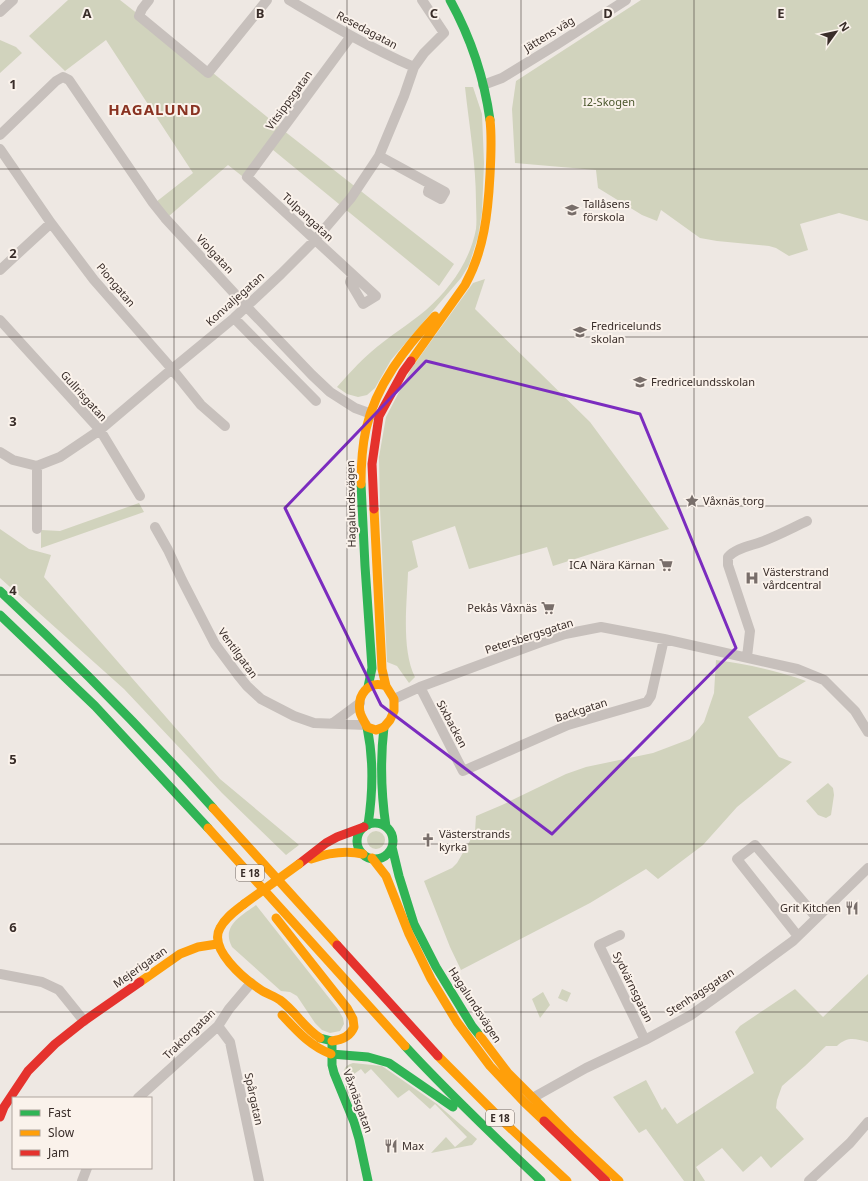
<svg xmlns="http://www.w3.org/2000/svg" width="868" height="1181" font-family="'Noto Sans',sans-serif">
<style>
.green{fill:#d1d3bd}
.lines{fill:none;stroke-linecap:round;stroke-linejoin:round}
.street{stroke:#c7c0bc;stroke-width:10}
.fast{stroke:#30b455;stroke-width:9}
.slow{stroke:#ff9f0a;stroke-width:9}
.jam{stroke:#e5322d;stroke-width:9}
.slow-bridge{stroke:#ff9f0a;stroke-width:9}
.marked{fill:none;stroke:#7b2cbf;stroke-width:3;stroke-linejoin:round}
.grid{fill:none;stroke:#392d29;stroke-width:1;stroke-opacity:0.55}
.labels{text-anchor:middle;stroke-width:4;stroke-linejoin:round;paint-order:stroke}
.shield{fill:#faf2eb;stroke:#736863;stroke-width:1}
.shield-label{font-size:10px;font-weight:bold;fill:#392d29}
.street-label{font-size:11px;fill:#392d29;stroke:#faf2eb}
.park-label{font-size:11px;fill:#4b572d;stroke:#faf2eb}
.poi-label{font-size:11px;fill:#392d29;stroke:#faf2eb;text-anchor:start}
.district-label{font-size:15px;font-weight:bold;letter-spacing:1px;fill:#893221;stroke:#faf2eb}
.grid-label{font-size:13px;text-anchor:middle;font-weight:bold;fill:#392d29;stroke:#faf2eb;stroke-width:4;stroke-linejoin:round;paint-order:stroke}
</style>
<rect width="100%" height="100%" fill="#eee8e3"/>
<!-- green -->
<path class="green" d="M68,0H120L213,73L288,134L454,264L439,286L267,145L242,176L228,165L169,216L156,202L193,173L106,40L65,71L29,36Z
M641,0H868V221L839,213L800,224L808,250L789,256L776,248L769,246L717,241L700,238L661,210L657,221L642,215L598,188L596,170L515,163L512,109L516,81Z
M0,40L16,47L22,53L0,73Z
M465,87H473L482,114L484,163L482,212L478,237L469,265L461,278L391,360L375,388L367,395L358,397L347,394L337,387C348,375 358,363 371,352C388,337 408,325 426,310C450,289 470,261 476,229C477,220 476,210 476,202C476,163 469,125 465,87Z
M485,279L475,309L590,422L669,529L553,566L547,547L469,569L455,526L412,541L418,567L408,572C407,603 401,649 415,677L409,683L397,666L387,662L380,508L379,457L386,417L411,369L473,283Z
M139,503L144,512L41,548V530L60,531Z
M0,529L29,549L51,555L44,577L220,779L299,845L286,855L222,793L124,689L0,578Z
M716,660C747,664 777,671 806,681L748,717L779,757L792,762L737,807L703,845L658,879L646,869L590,903L461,970L450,947L424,881L452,868L457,863L475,832L476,816L502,805L566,774L586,767L653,753L690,739L704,722L714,693Z
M828,783L833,788L834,795L831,815L826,818L818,815L806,801Z
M367 840a9 9 0 1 1 18 0a9 9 0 1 1-18 0Z
M256,905L337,1008L343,1018L344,1024L340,1031L330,1033L322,1030L315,1023L297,996L290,992L281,991L232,947C221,926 241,916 256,905Z
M868,974V1042C855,1039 848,1036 837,1046H826L805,1066L782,1086L777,1100L776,1108L804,1139L771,1168L761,1156L743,1172L722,1148L696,1167L705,1181H684L646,1129L639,1133L613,1097L646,1080L662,1110L665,1107L677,1124L754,1073L735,1032L740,1026L795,989L823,1017Z
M562,989L571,993L567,1002L558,998Z
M543,992L550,1005L540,1018L532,999Z
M353,1063L382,1066L437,1104L477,1139L472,1145L431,1153L446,1137L455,1147L467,1137L435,1104L430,1109L409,1090L398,1098L397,1097L371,1069L365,1074L361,1069L354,1074V1076L352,1087L351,1088L358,1110L363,1108L365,1109L357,1114C353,1104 340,1078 345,1068C347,1065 350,1064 353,1063Z"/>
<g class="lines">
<!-- street -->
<path class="street" d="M149,0L142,9L139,16L208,73L267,0
M289,0C330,24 370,48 414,67
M0,12L13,0
M351,36L247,177L376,296L363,304L350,282L353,275
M483,85L502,78L556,45L626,0
M0,135L56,81L63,77L69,80L153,203L165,218L246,306L312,375L330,392L355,408L377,416
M0,149L51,223L94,280L172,369L201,405L225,426
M379,156L445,192L441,199L428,192L430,184
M0,270L51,223
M234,318L316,401
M0,320L100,430L140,496
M0,452L13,460L37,466L60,457L100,430L172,369L234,318L281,274L315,240L351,198L379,156L404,96L414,67L424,53L444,33L422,0
M37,466V529
M155,527L168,550L182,580L215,644L238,675L247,686L261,699L294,716L314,723L366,725
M747,657L750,631L728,565V557C736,548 750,546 761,542C777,536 792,528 807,521
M420,687L463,771L568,725L647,702L651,696L664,639
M394,699L420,687L541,642L565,634L601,627L664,639L797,669L824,680L855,711L868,732
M333,723L360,703
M620,935L599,945L645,1040
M797,935L737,859L755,845L816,917
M0,974L42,982L59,990L84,1021
M218,1026L230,1042L259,1181
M138,1098L218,1026L229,1009L251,983
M527,1101L586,1068L645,1040L691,1015L744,977L793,941L868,868
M82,1181L87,1168
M809,1181L850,1143L868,1122"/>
<!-- fast -->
<path class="fast" d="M450,0C471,38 484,77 490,120
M361,484L365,566L372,668L368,687
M0,591C74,660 145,732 213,808
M0,615L95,706L208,828
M367,727C374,760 373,792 368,825
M384,727C380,761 381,793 386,827
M357 841a18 18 0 1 1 36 0a18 18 0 1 1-36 0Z
M392,847L399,876L414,924L436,967L472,1026L480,1036
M320,1038L332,1041V1065L334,1073L354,1122L359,1139L368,1181
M405,1046C448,1093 495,1137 541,1181
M331,1054L368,1057L389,1063L453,1107"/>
<!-- slow -->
<path class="slow" d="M411,361L465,285C484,251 488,213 490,175C491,157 492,138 490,120
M361,484C361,465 362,447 366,429C376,385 405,348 435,316
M374,509L382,669L386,686L394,699V711L390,720L384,727L376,730L367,727C365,722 361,717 360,712C357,695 368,680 386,686
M213,808L337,945
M208,828L405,1046
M372,858L386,876L409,934L431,979L457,1022L490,1066L524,1102L544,1121
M311,859C328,853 345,850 363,854
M244,904C235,911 225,918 220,928C208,949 244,979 261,990C267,994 274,996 280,1000C295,1011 304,1028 320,1038
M276,918L347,1008L353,1019L354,1027C350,1037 341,1040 332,1041
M140,982L180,954L198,947L217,944
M282,1015C297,1031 310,1046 331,1054
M480,1036L508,1073L571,1136L619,1181
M438,1056L507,1125L567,1181"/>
<!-- jam -->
<path class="jam" d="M374,509L372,464L379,416L403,372L411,361
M299,864L326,843L337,837L364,827
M337,945L438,1056
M0,1117L4,1107L28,1071L55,1044L84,1021L140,982
M544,1121L606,1181"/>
<!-- slow-bridge -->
<path class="slow-bridge" d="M244,904L299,864"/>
</g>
<!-- marked area -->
<path class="marked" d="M426,361L640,414L736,648L552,834L381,705L285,508Z"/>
<!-- grid -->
<path class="grid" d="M174,0V1181M347,0V1181M521,0V1181M694,0V1181M0,169H868M0,337H868M0,506H868M0,675H868M0,844H868M0,1012H868"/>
<!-- icons -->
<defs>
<g id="school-bare" transform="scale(1.08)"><path d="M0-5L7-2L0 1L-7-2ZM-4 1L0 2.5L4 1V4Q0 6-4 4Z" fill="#786e6a" stroke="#faf2eb" stroke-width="2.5" paint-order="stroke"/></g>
<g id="sight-bare" transform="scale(1.08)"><path d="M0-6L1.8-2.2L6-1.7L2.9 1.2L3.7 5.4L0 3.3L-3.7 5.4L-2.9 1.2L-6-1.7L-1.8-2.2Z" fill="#786e6a" stroke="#faf2eb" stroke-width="2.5" paint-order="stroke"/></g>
<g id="supermarket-bare" transform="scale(1.08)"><path d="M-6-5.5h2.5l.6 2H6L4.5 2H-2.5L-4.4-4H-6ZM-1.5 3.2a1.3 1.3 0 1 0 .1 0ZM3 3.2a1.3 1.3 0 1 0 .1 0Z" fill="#786e6a" stroke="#faf2eb" stroke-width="2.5" paint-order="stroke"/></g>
<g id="hospital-bare" transform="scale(1.08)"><path d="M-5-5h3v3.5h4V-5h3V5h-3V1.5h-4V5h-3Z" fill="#786e6a" stroke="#faf2eb" stroke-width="2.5" paint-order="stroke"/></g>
<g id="church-bare" transform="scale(1.08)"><path d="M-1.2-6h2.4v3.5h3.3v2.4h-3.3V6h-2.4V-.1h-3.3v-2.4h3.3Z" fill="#786e6a" stroke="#faf2eb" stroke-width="2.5" paint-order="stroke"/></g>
<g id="restaurant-bare" transform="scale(1.08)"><path d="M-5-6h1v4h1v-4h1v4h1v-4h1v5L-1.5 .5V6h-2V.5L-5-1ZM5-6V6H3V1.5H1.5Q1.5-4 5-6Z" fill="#786e6a" stroke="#faf2eb" stroke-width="2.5" paint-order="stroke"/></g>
</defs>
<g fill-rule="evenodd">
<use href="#school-bare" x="572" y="210"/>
<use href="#school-bare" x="580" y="332"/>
<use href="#school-bare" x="640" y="382"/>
<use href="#sight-bare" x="692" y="501"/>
<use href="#supermarket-bare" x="666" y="565"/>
<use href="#hospital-bare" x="752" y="578"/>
<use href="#supermarket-bare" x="548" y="608"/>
<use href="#church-bare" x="428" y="840"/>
<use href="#restaurant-bare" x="852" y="908"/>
<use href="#restaurant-bare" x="391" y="1146"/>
</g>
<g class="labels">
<!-- shield labels -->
<g class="shield">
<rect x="236" y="865" width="28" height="16" rx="3"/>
<rect x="486" y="1110" width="28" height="16" rx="3"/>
</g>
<g class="shield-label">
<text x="250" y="877">E 18</text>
<text x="500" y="1122">E 18</text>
</g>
<!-- street labels -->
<g class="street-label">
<text transform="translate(367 30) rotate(28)" y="4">Resedagatan</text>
<text transform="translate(549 34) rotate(-32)" y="4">Jättens väg</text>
<text transform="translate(289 100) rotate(-54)" y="4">Vitsippsgatan</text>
<text transform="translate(308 217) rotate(43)" y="4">Tulpangatan</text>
<text transform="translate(215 254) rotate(47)" y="4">Violgatan</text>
<text transform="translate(116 285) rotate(50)" y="4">Piongatan</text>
<text transform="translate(235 299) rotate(-42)" y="4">Konvaljegatan</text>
<text transform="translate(84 396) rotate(48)" y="4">Gullrisgatan</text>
<text transform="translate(351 504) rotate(-91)" y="4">Hagalundsvägen</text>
<text transform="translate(529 636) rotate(-18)" y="4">Petersbergsgatan</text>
<text transform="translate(238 653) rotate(54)" y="4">Ventilgatan</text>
<text transform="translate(581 710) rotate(-18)" y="4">Backgatan</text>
<text transform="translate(452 724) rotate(62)" y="4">Sixbacken</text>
<text transform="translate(140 967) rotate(-35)" y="4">Mejerigatan</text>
<text transform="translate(633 987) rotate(64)" y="4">Sydvärnsgatan</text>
<text transform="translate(700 992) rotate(-33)" y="4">Stenhagsgatan</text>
<text transform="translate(475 1005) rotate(57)" y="4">Hagalundsvägen</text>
<text transform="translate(189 1034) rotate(-44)" y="4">Traktorgatan</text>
<text transform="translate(254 1099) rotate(78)" y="4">Spårgatan</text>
<text transform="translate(358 1101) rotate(70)" y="4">Våxnäsgatan</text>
</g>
<!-- park labels -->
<g class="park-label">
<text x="609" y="106">I2-Skogen</text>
</g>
<!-- poi labels -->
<g class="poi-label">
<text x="583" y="208">Tallåsens<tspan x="583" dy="13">förskola</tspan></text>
<text x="591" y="330">Fredricelunds<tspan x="591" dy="13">skolan</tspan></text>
<text x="651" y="386">Fredricelundsskolan</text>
<text x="703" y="505">Våxnäs torg</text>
<text x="655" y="569" text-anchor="end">ICA Nära Kärnan</text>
<text x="763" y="576">Västerstrand<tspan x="763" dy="13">vårdcentral</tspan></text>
<text x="537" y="612" text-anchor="end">Pekås Våxnäs</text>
<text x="439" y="838">Västerstrands<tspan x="439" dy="13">kyrka</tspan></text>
<text x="841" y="912" text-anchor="end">Grit Kitchen</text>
<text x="402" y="1150">Max</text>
</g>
<!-- district labels -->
<g class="district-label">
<text x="155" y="115">HAGALUND</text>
</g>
</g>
<g class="grid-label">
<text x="87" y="18">A</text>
<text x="260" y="18">B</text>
<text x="434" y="18">C</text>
<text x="608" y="18">D</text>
<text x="781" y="18">E</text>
<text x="13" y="89">1</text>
<text x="13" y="258">2</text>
<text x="13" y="426">3</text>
<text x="13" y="595">4</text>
<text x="13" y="764">5</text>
<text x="13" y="932">6</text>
</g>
<!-- legend -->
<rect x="12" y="1097" width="140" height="72" fill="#faf2eb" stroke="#ada39d"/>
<rect x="20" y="1110" width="20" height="6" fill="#30b455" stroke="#ada39d"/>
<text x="48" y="1117" font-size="12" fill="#392d29">Fast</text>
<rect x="20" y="1130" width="20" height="6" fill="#ff9f0a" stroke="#ada39d"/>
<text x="48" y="1137" font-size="12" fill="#392d29">Slow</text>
<rect x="20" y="1150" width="20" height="6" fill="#e5322d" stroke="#ada39d"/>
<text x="48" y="1157" font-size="12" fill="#392d29">Jam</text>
<!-- north arrow -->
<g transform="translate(836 32) rotate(57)" stroke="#faf2eb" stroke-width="3" paint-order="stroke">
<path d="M0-3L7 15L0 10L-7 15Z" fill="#392d29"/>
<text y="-6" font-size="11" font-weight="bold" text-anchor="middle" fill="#392d29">N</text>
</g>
</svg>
